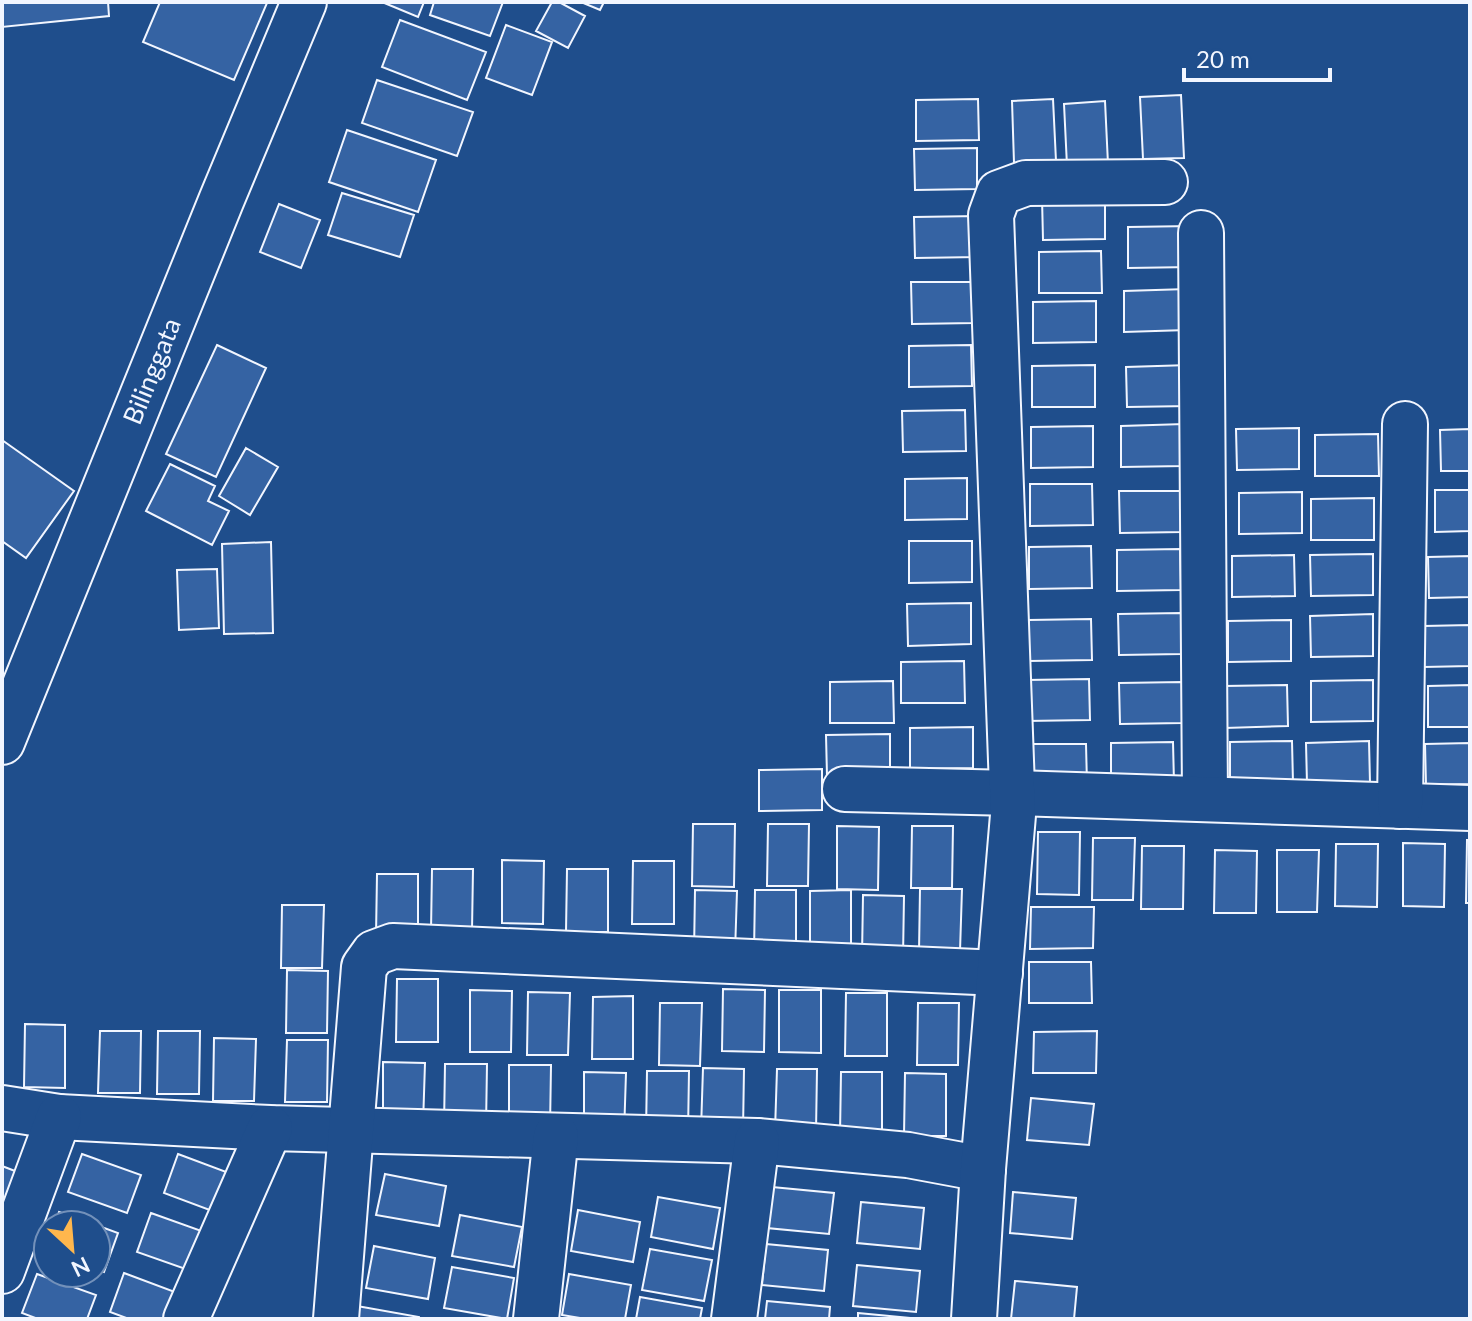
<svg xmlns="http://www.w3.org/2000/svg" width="1472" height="1321" font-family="Lato,sans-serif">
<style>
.building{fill:#3563a3;stroke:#f2f6ff;stroke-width:2}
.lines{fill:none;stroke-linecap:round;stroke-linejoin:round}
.minor-casing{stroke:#f2f6ff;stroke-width:48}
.minor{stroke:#1f4e8c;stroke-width:44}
.labels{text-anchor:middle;stroke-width:6;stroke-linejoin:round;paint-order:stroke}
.street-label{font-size:26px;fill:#f2f6ff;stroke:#1f4e8c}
</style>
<rect width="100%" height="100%" fill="#1f4e8c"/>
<!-- building -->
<path class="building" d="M2,2H108L109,16L2,27Z
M160,2L267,3L234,80L143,42Z
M382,2H424L418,17Z
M434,2H503L490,36L430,15Z
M552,2H559L585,16L568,48L536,31Z
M581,2H604L600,10Z
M400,20L486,52L467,100L382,67Z
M506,25L552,42L532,95L486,78Z
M377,80L473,112L457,156L362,123Z
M1181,95L1184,158L1143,159L1140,97Z
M978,99L979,140L916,141V100Z
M1053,99L1056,161L1014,163L1012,101Z
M1105,101L1108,164L1067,166L1064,104Z
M347,130L436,160L418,212L329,182Z
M977,148V189L915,190L914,149Z
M342,193L414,215L400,257L328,235Z
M1042,198H1105V239L1043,240Z
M279,204L320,220L301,268L260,252Z
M978,216V257L915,258L914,217Z
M1191,226L1192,267L1128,268V227Z
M1101,251L1102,293H1039V252Z
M911,282H974V323L912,324Z
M1187,289V330L1124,332V291Z
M1096,301V342L1033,343V302Z
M217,345L266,368L216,477L166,454Z
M971,345L972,386L909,387V346Z
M1095,365V407H1032V366Z
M1189,365V406L1127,407L1126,367Z
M965,410L966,451L903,452L902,411Z
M1184,424V466L1121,467V426Z
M1093,426V467L1031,468V427Z
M1299,428V469L1237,470L1236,429Z
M1470,429V471H1441L1440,430Z
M1378,434L1379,476H1315V435Z
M2,440L74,491L26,558L2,541Z
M246,448L278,467L250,515L219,496Z
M170,464L215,486L208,501L229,511L212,545L146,511Z
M967,478V519L905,520V479Z
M1030,484H1092L1093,525L1030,526Z
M1435,490H1470V531L1435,532Z
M1119,491H1182V532L1120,533Z
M1302,492V533L1239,534V493Z
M1374,498V540H1311V499Z
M909,541H972V582L909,583Z
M271,542L273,633L224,634L222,544Z
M1091,546L1092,588L1029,589V547Z
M1180,549L1181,590L1117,591V550Z
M1373,554V595L1311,596L1310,555Z
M1294,555L1295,596L1232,597V556Z
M1470,556V597L1429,598L1428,557Z
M217,569L219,628L179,630L177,570Z
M971,603V644L908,646L907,604Z
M1181,613L1182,654L1119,655L1118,614Z
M1373,614V656L1311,657L1310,616Z
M1091,619L1092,660L1029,661V620Z
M1291,620V661L1228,662V621Z
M1470,625V666L1424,667V626Z
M964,661L965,703H901V662Z
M1089,679L1090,720L1026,721V680Z
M1373,680V721L1311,722V681Z
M893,681L894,723H830V682Z
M1182,682V723L1120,724L1119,683Z
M1287,685L1288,726L1225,728L1224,686Z
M1470,685V727H1428V686Z
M973,727V768L910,769V728Z
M890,734V775L827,776L826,735Z
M1292,741L1293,783H1230V742Z
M1369,741L1370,783L1307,784L1306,743Z
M1173,742L1174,783L1111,784V743Z
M1470,743V784L1426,785L1425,744Z
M1023,744H1086L1087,784L1024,786Z
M822,769V810L759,811V770Z
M693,824H735L734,887L692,886Z
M768,824H809L808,886H767Z
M837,826L879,827L878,890L837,889Z
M912,826H953L952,888H911Z
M1038,832H1080L1079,895L1037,894Z
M1093,838H1135L1133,900H1092Z
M1467,840H1470V903H1466Z
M1403,843L1445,844L1444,907L1403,906Z
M1336,844H1378L1377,907L1335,906Z
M1142,846H1184L1183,909H1141Z
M1215,850L1257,851L1256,913H1214Z
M1277,850H1319L1317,912H1277Z
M502,860L544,861L543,924L502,923Z
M633,861H674V924H632Z
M432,869H473L472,931H431Z
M567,869H608V932H566Z
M377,874H418V936H376Z
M920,889H962L960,951L919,952Z
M695,890L737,891L735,953H694Z
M755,890H796V953H754Z
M851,890V953L810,952V891Z
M863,895L904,896L903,958L862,957Z
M282,905H324L322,968H281Z
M1031,907H1094L1093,948L1030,949Z
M1029,962H1091L1092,1003H1029Z
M287,970L328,971L327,1033H286Z
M397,979H438V1042H396Z
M723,989L765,990L764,1052L722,1051Z
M470,990L512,991L511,1052H470Z
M779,990H821V1053L779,1052Z
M528,992L570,993L568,1055H527Z
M846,993H887V1056H845Z
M633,996V1059H592L593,997Z
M660,1003H702L700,1066L659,1065Z
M918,1003H959L958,1065H917Z
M25,1024L65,1025V1088L24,1087Z
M100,1031H141L140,1093H98Z
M158,1031H200L199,1094H157Z
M1097,1031L1096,1073H1033L1034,1032Z
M214,1038L256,1039L254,1101H213Z
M287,1040H328L327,1102H285Z
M383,1062L425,1063L423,1125L383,1124Z
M445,1064H487L486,1127L444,1126Z
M509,1065H551L550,1128H509Z
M703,1068L744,1069L743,1131L701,1130Z
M777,1069H817L816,1132L775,1131Z
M647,1071H689L688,1134L646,1133Z
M584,1072L626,1073L624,1135H584Z
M841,1072H882V1135L840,1134Z
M905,1073L946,1074V1136H904Z
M1031,1098L1094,1104L1089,1145L1027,1140Z
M82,1154L141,1175L127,1213L68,1192Z
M178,1154L237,1176L223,1215L164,1193Z
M2,1166L28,1176L2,1210Z
M385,1174L446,1186L439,1226L376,1215Z
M772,1187L834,1193L829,1234L767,1228Z
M1013,1192L1076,1198L1072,1239L1010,1233Z
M658,1197L720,1208L713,1249L651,1237Z
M861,1202L924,1208L920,1249L857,1243Z
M578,1210L640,1222L633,1262L571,1251Z
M59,1212L95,1225H55Z
M151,1213L210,1234L197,1273L137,1252Z
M460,1215L522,1227L514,1267L452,1256Z
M96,1225L118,1233L104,1272L96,1269Z
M766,1244L828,1250L824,1291L762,1285Z
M374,1246L435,1258L428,1299L366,1288Z
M650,1249L712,1260L704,1301L642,1290Z
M857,1265L920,1271L916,1312L853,1306Z
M452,1267L514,1278L507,1319L444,1308Z
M124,1273L183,1295L175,1319H129L110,1312Z
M37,1274L96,1295L87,1319H38L22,1313Z
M569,1274L631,1285L625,1319H586L562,1315Z
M1015,1281L1077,1287L1074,1319H1011Z
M640,1297L702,1308L700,1319H636Z
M767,1301L830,1307L829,1319H765Z
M357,1306L419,1317V1319H355Z
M858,1313L921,1319H858Z"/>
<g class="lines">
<!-- minor casing -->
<g class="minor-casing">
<g id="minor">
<path d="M1201,233L1205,799"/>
<path id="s1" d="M2,742L221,201L304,2"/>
<path d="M845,789L1013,793L1470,808"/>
<path d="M1400,806L1405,424"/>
<path d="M2,1108L59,1117L270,1128L757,1141L908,1155L983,1169"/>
<path d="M2,1271L59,1117"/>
<path d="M186,1319L270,1128"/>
<path d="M336,1319L364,967L374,953L393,946L1000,973"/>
<path d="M536,1319L556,1136"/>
<path d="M734,1319L757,1141"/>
<path d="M974,1319L983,1169L1013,815L991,215L999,193L1026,183L1165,182"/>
</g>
</g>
<!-- minor -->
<use href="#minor" class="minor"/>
</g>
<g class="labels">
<!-- street labels -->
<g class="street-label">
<text dy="9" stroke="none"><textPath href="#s1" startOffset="400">Bilinggata</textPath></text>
</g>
</g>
<!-- border -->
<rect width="1472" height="1321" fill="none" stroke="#f2f6ff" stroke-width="8"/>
<!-- north arrow -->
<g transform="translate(72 1249) rotate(154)"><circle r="38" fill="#1f4e8c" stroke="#7391ba" stroke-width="2"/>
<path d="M0-6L14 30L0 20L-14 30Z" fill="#ffb74d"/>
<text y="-12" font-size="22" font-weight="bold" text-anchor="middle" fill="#f2f6ff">N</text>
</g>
<!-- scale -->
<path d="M1184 68v12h146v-12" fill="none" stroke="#f2f6ff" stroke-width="4"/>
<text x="1196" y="68" font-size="24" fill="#f2f6ff" stroke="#1f4e8c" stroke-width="6" paint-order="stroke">20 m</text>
</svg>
